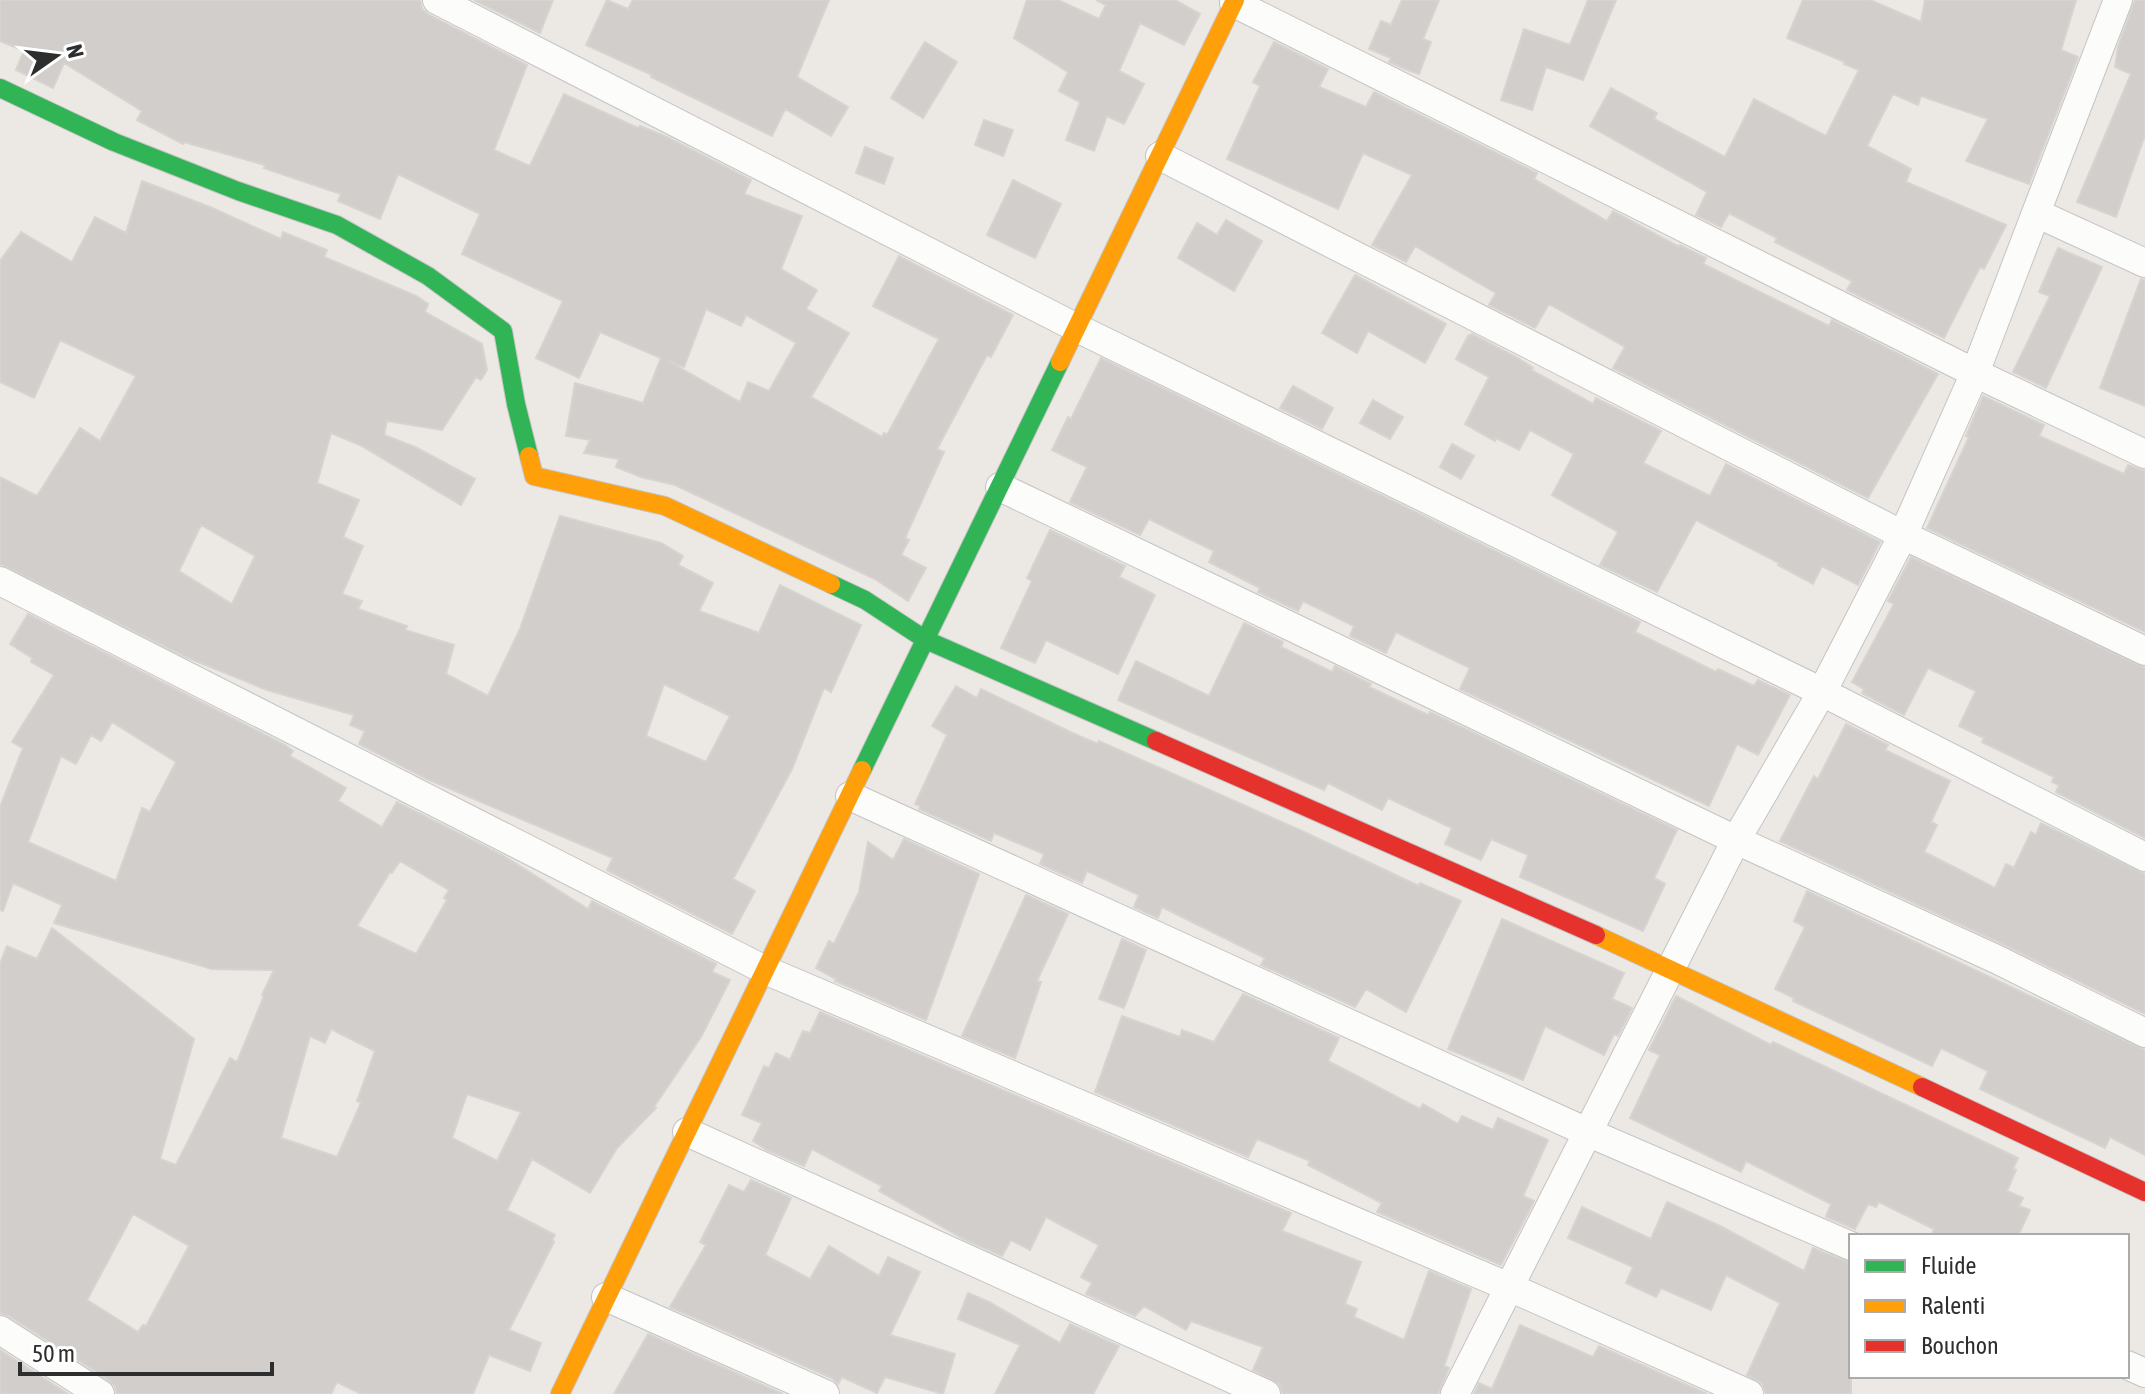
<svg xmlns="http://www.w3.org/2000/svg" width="2145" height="1394" font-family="'Asap Condensed',sans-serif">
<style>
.building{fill:#d1cecb;stroke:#d7d4d0;stroke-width:2;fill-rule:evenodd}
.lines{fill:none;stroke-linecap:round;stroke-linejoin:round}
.street-casing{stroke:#c5c4c5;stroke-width:30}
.fast-casing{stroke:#c5c4c5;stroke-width:20}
.slow-casing{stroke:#c5c4c5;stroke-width:20}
.jam-casing{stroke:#c5c4c5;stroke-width:20}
.street{stroke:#fcfcfb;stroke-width:28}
.fast{stroke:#30b455;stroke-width:18}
.slow{stroke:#ff9f0a;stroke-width:18}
.jam{stroke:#e5322d;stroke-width:18}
</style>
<rect width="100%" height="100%" fill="#ece8e4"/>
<!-- building -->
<path class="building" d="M0,0H420L422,9L429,15L527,65L494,150L530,166L564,94L638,128L640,126L667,137L751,180L744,194L802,216L781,269L817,290L806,309L849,333L811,397L882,437L884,433L887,435L939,339L873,306L899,256L1013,315L991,357L987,355L937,449L944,452L905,538L909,540L901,555L926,568L908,601L875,579L675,485L641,477L616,467L619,459L584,453L590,440L566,436L575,383L643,403L661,358L600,332L579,378L536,358L563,301L462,254L480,214L398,174L380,219L338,201L341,194L264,168L265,165L184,142L183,144L137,120L142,111L64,63L53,88L16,70L24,51L0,41ZM706,309L741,326L746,315L796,343L769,391L748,382L740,402L668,361L684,367Z
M474,0H553L540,33Z
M607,0L628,9L633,0H829L797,77L848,107L831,136L785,109L772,136L651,77L652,75L586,45Z
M1027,0H1058L1099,19L1106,5L1096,0H1175L1200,14L1184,45L1140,23L1119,71L1144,84L1124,124L1107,116L1094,151L1066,140L1080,102L1059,91L1068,72L1014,38Z
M1402,0H1439L1423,39L1431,42L1419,74L1405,69L1389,62L1391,58L1369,49L1381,21L1391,25Z
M1588,0H1616L1583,80L1546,67L1532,110L1501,100L1524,29L1570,45Z
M1803,0H1870L1921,22L1925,0H2076L2061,50L2078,57L2029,184L1966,161L1988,119L1921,96L1918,105L1893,94L1867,146L1911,169L1906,182L2006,225L1984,269L1980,267L1944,338L1847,290L1852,281L1775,242L1777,238L1729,213L1721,227L1696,215L1707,192L1590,126L1611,88L1657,113L1654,119L1725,157L1754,99L1826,136L1859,70L1844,64L1845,62L1787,38Z
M2135,0H2145V135L2116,217L2077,202L2131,74L2115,67L2118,47Z
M925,42L957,62L923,118L891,98Z
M1274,42L1328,69L1319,87L1366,107L1374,92L1537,173L1534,179L1607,221L1613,211L1679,247L1680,245L1706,258L1703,264L1829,326L1832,320L1938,374L1868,498L1613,368L1625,347L1549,304L1535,328L1489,305L1496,293L1415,246L1406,262L1372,245L1412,175L1363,153L1338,209L1227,159L1260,86L1253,82Z
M984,120L1013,130L1003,156L975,145Z
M865,147L893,158L884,184L856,173Z
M1013,180L1061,204L1035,258L987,235Z
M142,181L210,207L281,239L283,232L327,250L324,257L416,296L428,304L425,312L482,344L487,370L481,380L476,377L442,430L387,421L384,435L415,447L475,479L461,505L360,445L331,433L317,483L359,500L343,537L363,546L342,594L362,601L358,609L407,626L405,630L454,645L446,674L488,696L520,629L560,516L661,543L683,556L678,565L713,583L699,611L759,633L780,585L861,625L831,692L824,688L792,769L733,879L755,891L732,934L607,870L613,858L427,779L359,744L365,731L350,725L354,715L267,690L186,657L0,564V477L37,496L80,428L100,441L136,376L60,340L34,398L0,382V261L21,232L72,262L95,217L126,233ZM201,525L255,556L232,604L179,571ZM664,684L730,716L706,762L646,736Z
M1226,220L1262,241L1234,291L1178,258L1197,223L1217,235Z
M2058,248L2102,267L2046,388L2013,372L2050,296L2039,292Z
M1355,275L1446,324L1425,363L1368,331L1357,353L1322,333Z
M2141,279L2145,280V406L2100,388Z
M1472,334L1518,358L1533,368L1531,370L1593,404L1596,398L1661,431L1643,463L1710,496L1726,464L1880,542L1858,585L1822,566L1813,584L1778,565L1779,563L1696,520L1657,592L1600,565L1618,532L1552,495L1574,454L1530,430L1519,450L1496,438L1495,441L1465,424L1489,377L1456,359L1468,336Z
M1101,358L1640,622L1635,632L1716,672L1718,669L1754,686L1758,680L1790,695L1758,755L1737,744L1709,806L1460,689L1470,668L1396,632L1386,653L1350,636L1354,626L1303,601L1298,611L1258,592L1260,588L1209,562L1214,551L1149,519L1140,535L1070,502L1087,467L1052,450L1068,417L1071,419Z
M1293,386L1333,408L1322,429L1280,408Z
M1983,396L2044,425L2039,436L2124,474L2128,465L2145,471V632L1927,528L1969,437L1966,436Z
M1373,400L1403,417L1390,439L1360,423Z
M1452,444L1474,456L1461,479L1440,467Z
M1050,530L1125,566L1119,577L1155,595L1118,674L1046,640L1035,663L1001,648L1032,581L1027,578Z
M1911,557L2145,668V838L2056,792L2059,785L2052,782L2054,777L1982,742L1984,738L1959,726L1976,691L1928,668L1904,715L1862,693L1864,689L1852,682L1894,604L1888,601Z
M28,614L285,745L293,751L290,756L346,788L338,801L382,827L397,802L502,855L588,909L592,901L716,964L712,972L730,980L701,1037L654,1107L656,1108L617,1148L590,1193L532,1159L507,1210L555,1235L552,1240L554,1242L509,1330L541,1343L530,1371L489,1355L473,1394H361L337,1382L331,1394H117L115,1386L109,1380L9,1316L0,1313V964L7,946L37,959L52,928L194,1039L160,1159L176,1165L230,1058L237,1062L264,996L262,995L274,970L212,969L54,923L62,905L13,883L3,911L0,910V807L23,748L12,742L54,675L31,662L32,658L10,644ZM112,722L176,762L150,812L142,808L116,881L28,842L61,756L76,764L91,735L101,741ZM400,861L449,890L444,898L447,900L416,954L357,926L390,872L392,873ZM331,1029L375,1051L357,1101L361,1103L337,1157L281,1138L310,1036L325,1043ZM467,1094L521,1112L497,1161L452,1138ZM133,1214L189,1246L146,1326L143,1325L138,1332L87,1300Z
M1244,623L1283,642L1281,647L1332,672L1335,666L1371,684L1369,687L1428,715L1430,712L1677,830L1654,878L1665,884L1643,931L1520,877L1528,855L1491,839L1481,860L1445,844L1452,828L1388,798L1382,810L1328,783L1324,790L1118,700L1136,661L1209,696Z
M956,686L977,698L981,689L1079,736L1098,744L1099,741L1302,831L1419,886L1420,883L1461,901L1406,1012L1366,989L1355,1007L1261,965L1265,958L1162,907L1158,918L1134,907L1139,895L1087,871L1082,883L1040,864L1044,854L994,833L991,841L919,809L920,806L915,804L947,735L932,726Z
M1846,724L1888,745L1885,750L1950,781L1931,822L1937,825L1924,852L1932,856L1995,888L2006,864L2014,868L2031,832L2036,835L2041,823L2145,874V1014L2003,944L1780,841L1814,776L1818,779Z
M904,839L979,874L926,1020L835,981L836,979L816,968L829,941L834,944L859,892L868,842L893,860Z
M1807,891L2145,1050V1155L2110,1137L2105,1148L1980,1089L1988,1071L1941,1048L1932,1066L1793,1001L1794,998L1775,989L1805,927L1794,921Z
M1026,895L1068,914L1037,981L1041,982L1015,1058L962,1036Z
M1502,919L1624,973L1612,999L1632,1008L1618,1036L1614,1034L1604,1055L1545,1026L1523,1080L1448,1049Z
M1122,939L1146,950L1124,1008L1099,999Z
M1243,994L1339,1038L1328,1061L1420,1109L1423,1104L1458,1124L1462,1116L1493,1130L1498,1118L1548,1140L1523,1196L1534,1201L1501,1265L1377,1212L1382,1203L1308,1165L1310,1161L1257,1139L1248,1157L1095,1092L1122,1016L1180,1037L1182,1030L1214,1042Z
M1676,996L1771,1045L1773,1042L2018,1158L2013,1169L2016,1170L2007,1191L2023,1198L2019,1206L2030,1210L2018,1236H1931L1934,1229L1879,1202L1876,1207L1868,1204L1855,1229L1826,1217L1831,1204L1746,1161L1741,1172L1630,1118L1660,1055L1649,1050Z
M820,1012L1291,1213L1282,1231L1361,1262L1345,1304L1357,1309L1354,1317L1404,1340L1429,1271L1471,1289L1444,1366L1449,1368L1438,1394H1283L1279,1384L1253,1370L1263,1347L1191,1321L1186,1330L1144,1306L1135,1316L1086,1294L1092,1283L1081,1277L1099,1245L1046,1217L1030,1250L1011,1240L1002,1256L964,1239L879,1191L882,1186L812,1149L804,1166L767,1150L753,1141L762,1123L742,1115L764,1066L769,1068L776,1053L790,1060L803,1031L810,1033Z
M751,1180L791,1198L765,1255L810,1279L829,1246L879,1276L888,1257L920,1272L890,1335L955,1354L943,1394L885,1377L877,1393L842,1377L838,1384L832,1378L670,1307L706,1245L700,1242L729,1185L744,1192Z
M1667,1202L1722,1227L1804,1271L1813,1248L1851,1263V1394H1766L1762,1383L1747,1375L1780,1303L1726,1275L1711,1310L1661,1288L1656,1297L1626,1283L1633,1267L1568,1238L1582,1207L1651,1239Z
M968,1293L989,1302L1060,1343L1070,1324L1119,1346L1093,1394H995L1020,1345L958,1319Z
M1520,1325L1593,1357L1599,1346L1707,1394H1474L1479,1383L1492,1389Z
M648,1334L783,1394H614Z
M0,1350L68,1394H0Z"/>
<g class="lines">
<!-- street casing -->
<g class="street-casing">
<path id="street" d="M437,0L1077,328L1822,692L2145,857
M2118,0L2036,213L2145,263
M1234,3L1975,373L2145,454
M1160,156L1903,535L2145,651
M1000,487L1736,840L1996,959L2145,1033
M0,581L765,970L1509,1287L1749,1394
M850,796L1587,1132L1851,1246
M687,1132L1266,1394
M606,1297L825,1394
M0,1330L100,1394
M2127,1365L2145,1373
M1455,1394L1736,840L1822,692L1903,535L1975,373L2036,213"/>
</g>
<!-- fast casing -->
<g class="fast-casing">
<path id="fast" d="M0,88L114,142L238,191L337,225L428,276L503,331L516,404L529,456
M831,584L865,600L926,640L1156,741
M862,770L1060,362"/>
</g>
<!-- slow casing -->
<g class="slow-casing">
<path id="slow" d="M1060,362L1235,0
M529,456L534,476L665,506L831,584
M1596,935L1922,1087
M560,1394L862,770"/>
</g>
<!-- jam casing -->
<g class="jam-casing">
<path id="jam" d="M1156,741L1596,935
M1922,1087L2145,1192"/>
</g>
<!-- street -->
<use href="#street" class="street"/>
<!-- fast -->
<use href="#fast" class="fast"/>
<!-- slow -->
<use href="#slow" class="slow"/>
<!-- jam -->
<use href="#jam" class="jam"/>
</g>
<!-- legend -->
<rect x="1849" y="1234" width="280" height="144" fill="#ffffff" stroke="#ababab" stroke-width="2"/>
<rect x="1865" y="1260" width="40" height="12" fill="#30b455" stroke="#ababab" stroke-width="2"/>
<text x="1921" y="1274" font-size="24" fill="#2e2e2e">Fluide</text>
<rect x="1865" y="1300" width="40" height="12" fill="#ff9f0a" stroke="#ababab" stroke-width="2"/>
<text x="1921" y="1314" font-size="24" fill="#2e2e2e">Ralenti</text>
<rect x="1865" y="1340" width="40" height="12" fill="#e5322d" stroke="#ababab" stroke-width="2"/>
<text x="1921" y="1354" font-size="24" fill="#2e2e2e">Bouchon</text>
<!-- north arrow -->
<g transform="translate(56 56) rotate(76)" stroke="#ffffff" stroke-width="6" paint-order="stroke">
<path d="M0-6L14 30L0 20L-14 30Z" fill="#2e2e2e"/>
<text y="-12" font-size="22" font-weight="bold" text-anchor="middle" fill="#2e2e2e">N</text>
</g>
<!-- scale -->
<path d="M20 1362v12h252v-12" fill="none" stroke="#2e2e2e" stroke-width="4"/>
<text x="32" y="1362" font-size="24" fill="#2e2e2e" stroke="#ffffff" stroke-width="6" paint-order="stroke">50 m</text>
</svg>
